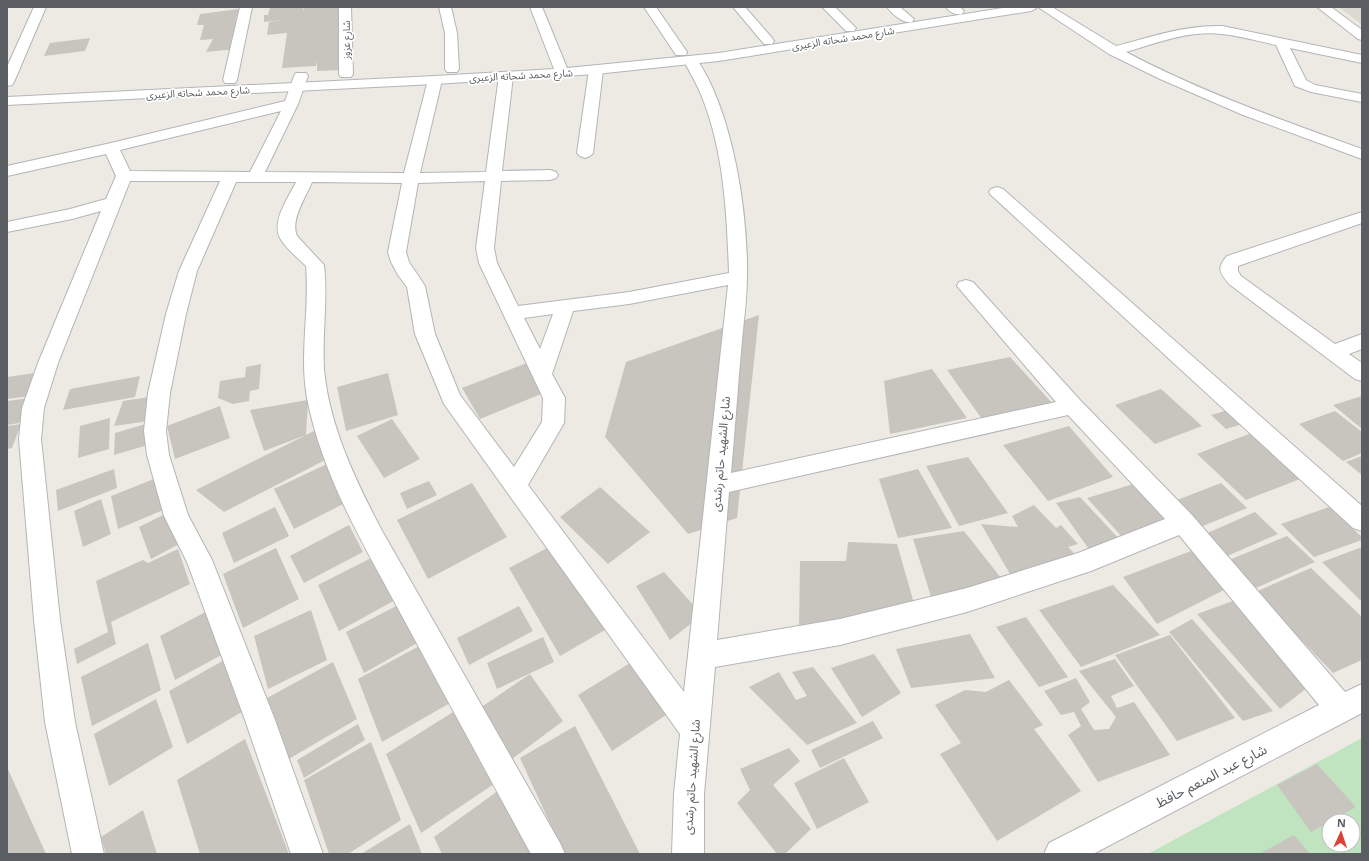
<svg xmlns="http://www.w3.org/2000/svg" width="1369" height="861" font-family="'Noto Sans','Noto Sans Arabic',sans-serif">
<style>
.education{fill:#dcd9d0}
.green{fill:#c0e3c0;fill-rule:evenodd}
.building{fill:#c8c5bf}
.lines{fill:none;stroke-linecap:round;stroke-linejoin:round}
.minor-casing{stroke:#b3b5b9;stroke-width:2}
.tertiary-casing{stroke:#b3b5b9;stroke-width:2}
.minor{fill:#fff;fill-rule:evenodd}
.tertiary{fill:#fff;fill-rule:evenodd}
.labels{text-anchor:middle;stroke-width:3.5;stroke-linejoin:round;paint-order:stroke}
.far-street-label{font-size:10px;fill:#5a5e62;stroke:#fff}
.street-label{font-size:12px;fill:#5a5e62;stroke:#fff}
.near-street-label{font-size:14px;fill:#5a5e62;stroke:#fff}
</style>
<rect width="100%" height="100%" fill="#eceae2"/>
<!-- education -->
<path class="education" d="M1338,7H1362V25L1344,11Z"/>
<!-- green -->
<path class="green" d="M1362,738V854H1148ZM1329,821H1353V845H1329Z"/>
<!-- building -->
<path class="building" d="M303,7V11L304,7H344L342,70L317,71V60L316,66L282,68L287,33L267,35L269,22L283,20L264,22V15H268L270,8Z
M239,9L235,21L239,20L236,49L206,52L213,39L200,40L204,25H197L200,14Z
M90,38L85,51L44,56L50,43Z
M759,315L737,518L688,534L605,437L626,362Z
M1010,357L1053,404L982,419L947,370Z
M527,363L546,392L480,419L462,388Z
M261,364L259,389L250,391L249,401L233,404L218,398L220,381L245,377L246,367Z
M932,369L967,418L890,434L884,381Z
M42,372L31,396L7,399V377Z
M388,373L398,415L346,431L337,387Z
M140,376L135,397L63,410L70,389Z
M1161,389L1202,426L1155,444L1115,405Z
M156,396L149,421L114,426L123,401Z
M1362,396V429L1333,405Z
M30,398L19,423L7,425V401Z
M308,400L306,435L264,451L250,410Z
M220,406L230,438L175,459L167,426Z
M1231,409L1246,423L1226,429L1211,415Z
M1335,411L1362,432V453L1343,461L1299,424Z
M110,418L109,449L78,458L80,426Z
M392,419L420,459L384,478L357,436Z
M149,423L148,445L114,455L115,433Z
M21,424L12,448L7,449V426Z
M1069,426L1113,477L1048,501L1003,445Z
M314,431L331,457L224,512L196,490Z
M1254,432L1305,477L1246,500L1197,454Z
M1362,456V475L1346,462Z
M968,457L1008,513L959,526L926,466Z
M331,462L353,499L294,529L274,489Z
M114,469L117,488L58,511L56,490Z
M918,469L952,528L898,538L879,479Z
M159,477L168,508L118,529L111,496Z
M429,481L437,495L407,509L400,493Z
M472,483L507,537L428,579L397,520Z
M1137,483L1177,520L1123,538L1087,498Z
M1221,483L1247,508L1198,528L1172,502Z
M600,487L650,532L608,564L560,517Z
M1080,497L1122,542L1091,552L1056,503Z
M101,499L111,534L83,547L74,511Z
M1034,505L1056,528L1061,525L1078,544L1068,547L1080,559L1014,581L981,524L1018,527L1012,516Z
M275,507L289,536L234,563L222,533Z
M1329,507L1362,537V540L1314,557L1281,524Z
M169,512L181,543L151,559L139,527Z
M1255,512L1278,534L1225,557L1203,535Z
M349,525L363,552L304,583L290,556Z
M964,531L1005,583L933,603L913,539Z
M1287,536L1315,562L1256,588L1229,560Z
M848,542L897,544L915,607L799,629L800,561H846Z
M551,546L605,630L560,656L509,568Z
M1362,547V602L1322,562Z
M276,548L299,599L243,628L223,574Z
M178,549L190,584L111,622L116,644L77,664L74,649L108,632L96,581L143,560L148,563Z
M1191,551L1226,589L1157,624L1123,577Z
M375,556L397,599L339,631L318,585Z
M1311,568L1362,617V660L1333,673L1255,592Z
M664,572L702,615L670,640L636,586Z
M1113,585L1160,635L1081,667L1039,610Z
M1238,599L1312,684L1280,709L1197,614Z
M402,603L421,641L364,673L346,632Z
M519,606L533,631L469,665L457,638Z
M213,608L229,651L175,680L160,636Z
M311,610L327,660L268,689L254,636Z
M1026,617L1068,677L1039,687L996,627Z
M1192,619L1273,711L1243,721L1169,632Z
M970,634L995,678L911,688L896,649Z
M1170,635L1235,718L1177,741L1115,655Z
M543,637L554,662L497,689L487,663Z
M148,643L161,690L92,726L81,677Z
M423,644L450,703L382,742L358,679Z
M874,654L901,693L862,717L831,668Z
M226,659L247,709L187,744L169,691Z
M1115,659L1134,686L1111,696L1117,708L1134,702L1170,755L1098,782L1068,735L1081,726L1074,712L1061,715L1044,691L1076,678L1090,702L1081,709L1094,730L1109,729L1116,717L1079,671Z
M635,660L669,713L612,751L578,695Z
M333,662L357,719L287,760L267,698Z
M813,667L857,723L807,745L749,687L779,672L796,700L807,696L792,672Z
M530,674L563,721L512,759L480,708Z
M1009,680L1043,725L1034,729L1081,791L997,841L940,754L961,743L935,705L965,690L986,692Z
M156,699L173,747L109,786L94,734Z
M458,709L497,782L421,833L386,754Z
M873,721L883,738L820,768L811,750Z
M358,724L365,740L304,778L297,760Z
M575,726L640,854H564L520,758Z
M245,739L289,854H200L177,780Z
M371,742L401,820L348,854H329L304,780Z
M789,748L800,761L773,785L811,829L785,854H777L737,803L750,790L740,769Z
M844,758L869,802L817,829L794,783Z
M1317,764L1356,807L1311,832L1277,785Z
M7,767L46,854H7Z
M502,788L541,854H442L434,837Z
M143,810L157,854H106L101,837Z
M410,824L422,854H361Z
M1294,835L1310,854H1259Z"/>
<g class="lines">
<!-- minor casing -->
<g class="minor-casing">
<path id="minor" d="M34,7H46L14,82L12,85L7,86V67Z
M240,7H252L237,80L235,83H225L223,80Z
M339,7H351L353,74L351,77H341L339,74Z
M439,7H451L457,33L459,69L457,72H447L445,69V33Z
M644,7H656L687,52L686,55H676Z
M733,7H745L772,38L774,41L772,44H764Z
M822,7H835L856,28L854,31H846Z
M887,7H900L914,19L912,22C903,24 892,14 887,7Z
M946,7H960L964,11L962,14C956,15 950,13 946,7Z
M1038,7H1052L1116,46C1151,37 1185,25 1222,26L1362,55V63L1290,48L1306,80L1315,85L1362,94V102L1311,92L1295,86L1276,45C1258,41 1240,36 1222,34C1189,30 1157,43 1126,52C1201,92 1282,120 1362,149V159L1243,115L1160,79L1109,54Z
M1317,7H1331L1362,30V40L1358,39Z
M691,57L696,58C733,112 748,212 747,277C747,298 744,319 742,340C738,384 735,428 731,473L1056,402L957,286L959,282L966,280L973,282L1080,400L1192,515L1345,692L1362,684V713L1093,854H1044L1049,843L1319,705L1179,535L1091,571L967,612L840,645L715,667L704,794V854H672L674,794L680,734L444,404L415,334L407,287L398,275L391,262L388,252L402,183L312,182C306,197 290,220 297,236L324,265C328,299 322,334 324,369C329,425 355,479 381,529L560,843L565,854H531C488,775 445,696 402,616C365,547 322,476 307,398C299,353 310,310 306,266C298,258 286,249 280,238C271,221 289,197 296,182H236L197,271L186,314L170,393L166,431L169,455L188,515L212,560L275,720L323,854H291L245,720L187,562L164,516L147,455L144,431L148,393L166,314L179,271L220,181H130L58,363L44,408L41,439L60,620L75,722L104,854H72L45,722L34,620L19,439L22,408L38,363L101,211L72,219L7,232V222L70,209L106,199L116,176L106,154L7,176V166L111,143L285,101L294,76L296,73H306L308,76L298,104L265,172L404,173L428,80L430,77H440L442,80L420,173L486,172L499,76L501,73H511L513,76L502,171L550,170L556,172L558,175L556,178L550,180L501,181L494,248L497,263L518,306L629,292L729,273C727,214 724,152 702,97C697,84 690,73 684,61L686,58ZM281,111L250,172L130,171L120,150ZM485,181L476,248L479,263L543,398L542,422L514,467L460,395L435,334L425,286L409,262L406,252L418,183ZM728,285L684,692L528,485L564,423L565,398L552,374L573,311L629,304ZM553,314L540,349L524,318ZM1068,415L1165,519L1078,553L967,588L840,619L717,640L729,492Z
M596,66L601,67L603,70L593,153L590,156L585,158L580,156L577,153L589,70L591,67Z
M997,187L1003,189L1362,506V531L1353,528L991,195L989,192L991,189Z
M1362,212V223L1238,266V271L1241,276L1335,344L1362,334V349L1349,354L1362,363V381L1355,379L1229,284C1220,272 1216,269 1227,256Z"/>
</g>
<!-- tertiary casing -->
<g class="tertiary-casing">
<path id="tertiary" d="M530,7H542L567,68L719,53L1009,7H1037L1035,9L1031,11L719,61L596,74L435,84L7,105V97L435,76L554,69Z"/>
</g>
<!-- minor -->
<use href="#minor" class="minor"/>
<!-- tertiary -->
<use href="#tertiary" class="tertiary"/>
</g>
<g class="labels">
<!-- far-street labels -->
<g class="far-street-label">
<text transform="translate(843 38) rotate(-9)" y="4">شارع محمد شحاته الزعيرى</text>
<text transform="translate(346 40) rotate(-90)" y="4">شارع عزوز</text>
<text transform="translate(521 75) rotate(-3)" y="4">شارع محمد شحاته الزعيرى</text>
<text transform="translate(198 92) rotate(-3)" y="4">شارع محمد شحاته الزعيرى</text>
</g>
<!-- street labels -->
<g class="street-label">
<text transform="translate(721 454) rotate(-85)" y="4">شارع الشهيد حاتم رشدى</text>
<text transform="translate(692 777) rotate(-86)" y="4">شارع الشهيد حاتم رشدى</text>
</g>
<!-- near-street labels -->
<g class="near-street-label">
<text transform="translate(1211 776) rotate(-27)" y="5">شارع عبد المنعم حافظ</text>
</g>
</g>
<!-- border -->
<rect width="1369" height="861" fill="none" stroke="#5a5e62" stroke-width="16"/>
<!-- north arrow -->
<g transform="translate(1341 833) rotate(3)"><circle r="19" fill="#ffffff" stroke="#bdbfc0"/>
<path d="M0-3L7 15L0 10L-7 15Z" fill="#de4136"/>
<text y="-6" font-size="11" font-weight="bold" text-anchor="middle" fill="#5a5e62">N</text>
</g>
</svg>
